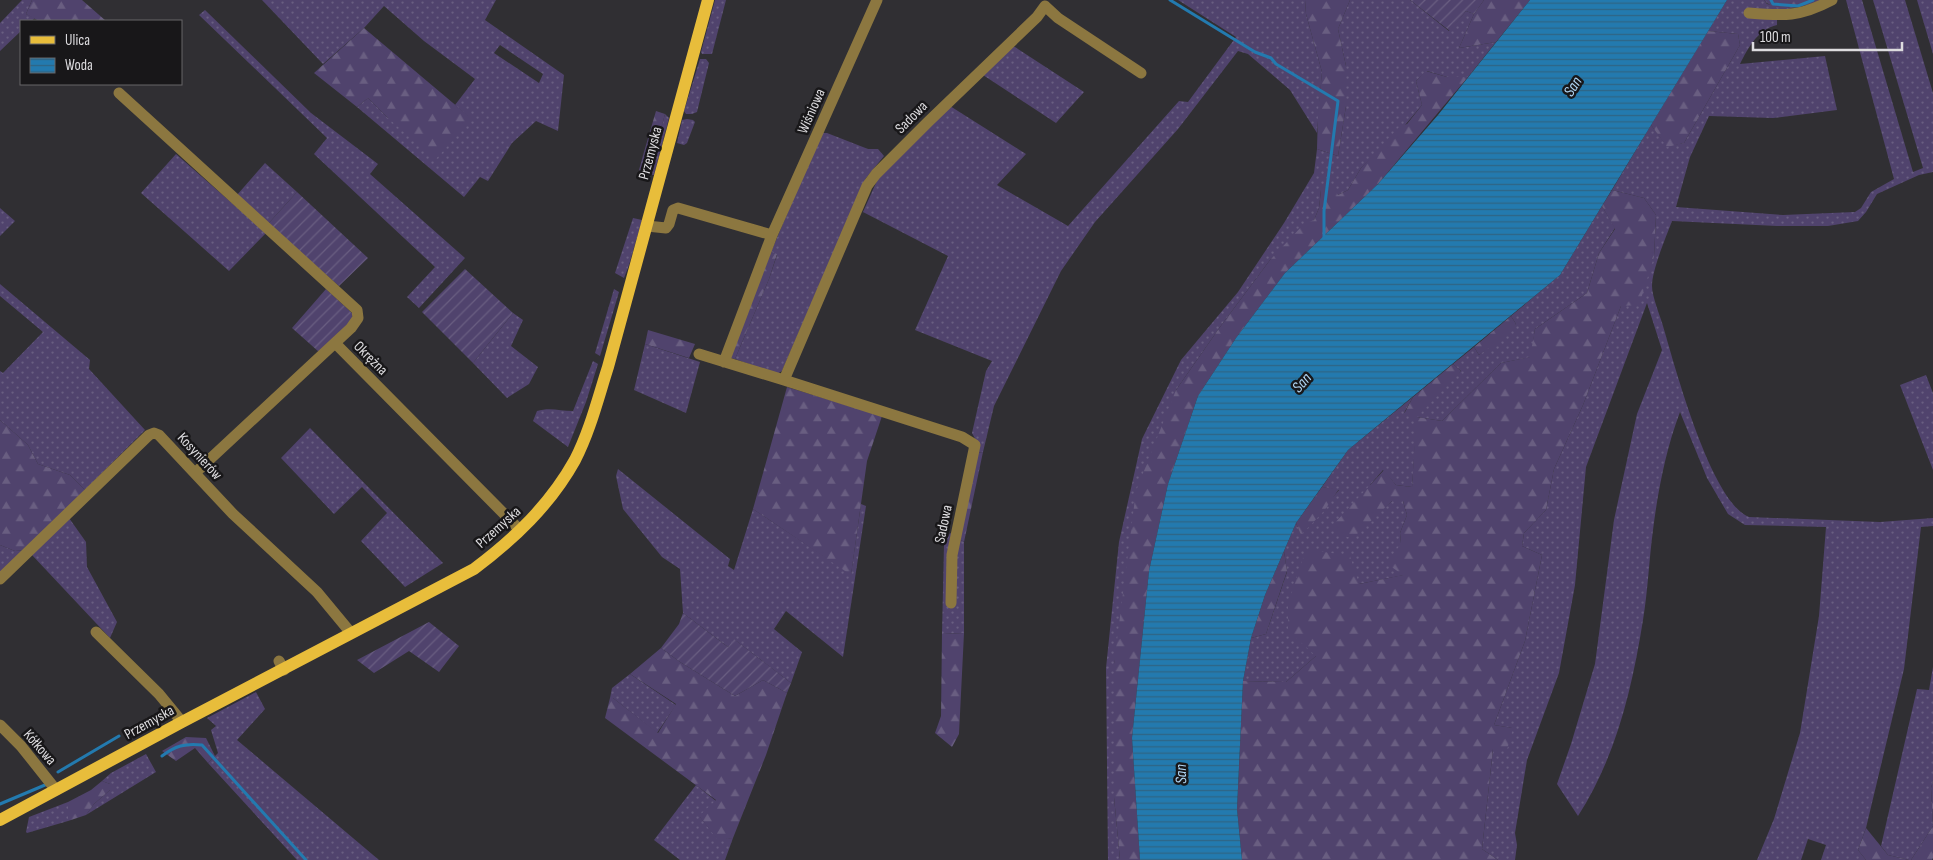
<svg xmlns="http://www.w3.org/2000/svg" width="1933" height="860" font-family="'Sofia Sans Condensed',sans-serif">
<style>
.grass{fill:url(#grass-dots);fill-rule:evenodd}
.forest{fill:url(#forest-firs)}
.garden{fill:url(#garden-furrows)}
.water{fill:url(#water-rules)}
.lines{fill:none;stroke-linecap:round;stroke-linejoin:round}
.stream{stroke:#237aaf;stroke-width:3}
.minor{stroke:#8c7740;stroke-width:11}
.major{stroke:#e8bd3b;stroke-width:12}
.labels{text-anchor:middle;stroke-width:5;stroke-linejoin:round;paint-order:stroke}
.street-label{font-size:15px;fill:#dddcdf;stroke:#181719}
.water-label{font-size:16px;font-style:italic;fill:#afd5f3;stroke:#181719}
</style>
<defs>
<pattern id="grass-dots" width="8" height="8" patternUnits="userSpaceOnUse" patternTransform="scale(1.25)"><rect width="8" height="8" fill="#50436d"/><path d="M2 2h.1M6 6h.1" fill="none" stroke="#695e81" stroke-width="1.8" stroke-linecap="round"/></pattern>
<pattern id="forest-firs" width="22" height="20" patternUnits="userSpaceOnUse" patternTransform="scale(1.25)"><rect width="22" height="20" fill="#50436d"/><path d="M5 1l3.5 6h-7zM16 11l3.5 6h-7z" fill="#695e81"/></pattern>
<pattern id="garden-furrows" width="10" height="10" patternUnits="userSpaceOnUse" patternTransform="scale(1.25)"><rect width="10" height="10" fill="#50436d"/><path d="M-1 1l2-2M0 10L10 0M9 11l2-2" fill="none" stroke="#695e81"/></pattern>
<pattern id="water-rules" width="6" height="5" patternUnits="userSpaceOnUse" patternTransform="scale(1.25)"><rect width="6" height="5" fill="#237aaf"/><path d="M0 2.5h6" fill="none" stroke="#2f6484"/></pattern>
</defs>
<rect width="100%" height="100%" fill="#302f33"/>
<!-- grass -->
<path class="grass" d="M22,0H32L26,14L35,18L31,21H21V31L0,51V23Z
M262,0H496L485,20L564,75L558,131L536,121L512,143L488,181L480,177L464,197L357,107L368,98L388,118L471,119L455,105L475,79L424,41L384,6L364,28L323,64ZM500,45L543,74L539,83L494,53Z
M715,0H726L712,54H702L701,52Z
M1178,0H1305L1306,14L1322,72L1317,133L1290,90L1248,54L1238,51L1178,129L1095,222L1061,271L994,406L983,452L978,453V444L972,433L986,371L992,361L915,330L948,256L863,212L880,174L950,106L1026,154L997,185L1068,226L1179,101L1188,102L1236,37Z
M1350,0H1410L1449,31L1466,11L1474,14L1459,48L1496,42L1468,77H1447L1427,71L1416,81L1422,105L1406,124L1361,168L1348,190L1338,195L1321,190L1319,208L1314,220L1270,260L1220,327L1176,390L1114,664V797L1120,860H1108L1106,668L1119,542L1142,439L1181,360L1238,292L1284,223L1314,173L1317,149L1338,156L1346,106V66L1338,29Z
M1727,0H1764L1767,4L1794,9L1777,20V25C1758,29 1748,48 1740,64L1825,56L1837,110L1773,118L1709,116L1690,157L1676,207L1783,215L1855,212L1861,208L1871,192L1894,179L1846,0H1862L1913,172L1923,168L1873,0H1905L1933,93V172L1919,175L1877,194L1866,212L1858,221L1828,226H1777L1672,221C1666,237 1652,270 1652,286C1652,297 1660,315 1663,326C1675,367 1711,502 1749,517L1880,522L1933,518V526L1921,527L1904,669L1866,828L1858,850L1866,860H1821L1826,845L1808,839L1801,860H1757L1774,819L1800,733L1819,616L1826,527L1745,525L1728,514L1707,478L1680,412C1666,449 1658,490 1653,530C1649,560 1648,590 1643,620C1632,689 1616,757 1578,816L1557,784L1571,744L1595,664L1614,520L1637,414L1662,350L1647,303L1586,467L1575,585L1559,673L1527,760L1515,833L1517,845L1515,860H1498L1482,849L1493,749L1512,728L1494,725L1525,641L1542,555L1522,546L1524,533L1546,510L1554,469L1583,405L1621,306L1654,257L1656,215L1644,198L1612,190L1651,125L1667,146L1684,143L1740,45L1738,34L1708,31Z
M1917,0H1933V54Z
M205,10L311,113L378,164L370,174L465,258L419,308L407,297L435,267L314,154L327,138L199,15Z
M1010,46L1015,47L1084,92L1056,123L983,75Z
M700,59H706L709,63L697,112L692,114H686L684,111Z
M665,114L669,118L654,175H648L639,170L644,152L654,154Z
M687,119L693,120L695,122L687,143L684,145L677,143L682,120Z
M821,133H827L868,149H878L884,156L866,178L782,371L777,374L735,359L769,279L777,255L771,252Z
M176,154L266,233L229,271L141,193Z
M265,163L297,192L268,224L237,195Z
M1602,206L1615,228L1599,253L1587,293L1535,329L1531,357L1501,363L1442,421L1417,417L1412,487L1396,485L1383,470L1370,485L1377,514L1392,501H1403L1407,515L1400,533L1404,575L1359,584L1316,656L1286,682L1243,681L1251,638L1266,634L1287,572L1284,551L1296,523L1301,534L1339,490L1322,487L1348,450L1413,397L1404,413L1461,371L1453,364L1474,347L1479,355L1516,324L1511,316L1560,275Z
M0,208L15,221L0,236Z
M633,218L642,220L629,265L624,278L615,273Z
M0,284L90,360L89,369L145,430L85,490L70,475L38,464L28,445L0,420V371L3,373L43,332L0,296Z
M614,289L619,292L600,356L595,353Z
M513,313L523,320L511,346L538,367L529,384L507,398L473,363Z
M645,344L700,362L686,413L634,390Z
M593,361L598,364L586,402L568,447L533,421L537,411C550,407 560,411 573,411Z
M1926,375L1933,393V470L1900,385Z
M310,428L443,563L405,587L361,541L387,513L362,487L334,514L281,458Z
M618,469L730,559L728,566L734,570L753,509L851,574L861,504L866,506L843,657L786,611L774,629L802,652L791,683L735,640L728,647L683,613L680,569L662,557L623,509L616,476Z
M69,518L86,542L87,567L117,622L110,638L32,555Z
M950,533L964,542V633L942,634L944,545Z
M0,545L15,551L25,550L0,573Z
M1933,667V781L1931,788L1933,826L1911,860H1909L1888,855L1881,846L1917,689L1929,690Z
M630,674L676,705L657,733L613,698H610L612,688Z
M256,692L265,709L237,740L379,860H297L208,763L218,753L211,730L216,726L207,718Z
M146,754L156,772L86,815L94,804L110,790V784L102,781L111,773Z
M696,785L716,801L700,817L718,839L733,838L725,860H680L654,840Z
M68,802V821L27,833L26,832L29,817Z"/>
<!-- forest -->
<path class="forest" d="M32,0H82L106,21H39L26,14Z
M1305,0H1350L1338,29L1346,66V106L1338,156L1317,149L1318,112L1322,72L1306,14Z
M1484,0H1530L1496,42L1459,48L1474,14Z
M1764,0H1826C1810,4 1777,16 1764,0Z
M364,28L472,119L435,160L388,118L368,98L357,107L314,73Z
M1708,31L1738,34L1740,45L1684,143L1667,147L1651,125Z
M1426,71L1447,77H1468L1378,184L1285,273L1236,338L1198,396L1168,484L1149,571L1132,738L1140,860H1120L1114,797V664L1136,491L1176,390L1220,327L1270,260L1304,224L1314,220L1319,208L1321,190L1330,185L1338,195L1348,190L1361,168L1400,126L1407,124L1422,105L1416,81Z
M656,111L665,114L654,154L644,152Z
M1612,190L1644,198L1656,215L1654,257L1639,305L1621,306L1583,405L1554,469L1546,510L1524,533L1522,546L1542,555L1525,641L1494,725L1513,728L1507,750L1493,749L1482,849L1498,860H1242L1237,809L1243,681L1286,682L1316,656L1288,631V604L1306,549L1350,556L1359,584L1403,575L1386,563L1401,544L1400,533L1407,515L1403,501H1392L1353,538L1337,535L1332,526L1384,470L1396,485L1412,487L1416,418L1404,414L1413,397L1453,364L1461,371L1417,417L1442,421L1501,363L1530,357L1535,329L1587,293L1599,253L1615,229L1602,206Z
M771,252L777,254L769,279L735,359L729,358Z
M1511,316L1516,324L1511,332L1479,355L1474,347Z
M648,330L695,344L689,358L645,344Z
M787,387L882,416L867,461L851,575L753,509Z
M0,420L28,445L38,464L70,475L85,490L25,550L15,551L0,545Z
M983,452L964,542L958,538L978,453Z
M1322,487L1339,489L1324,511L1301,535L1296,523Z
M1284,551L1287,571L1266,634L1251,638L1265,595Z
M964,633L959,734L952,747L935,733L941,716L942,634Z
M661,648L680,662L735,696L763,680L787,693L766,755L733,838L718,840L699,816L716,800L605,718L610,698H613L658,733L676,704L630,674Z
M186,737L206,738L215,756L208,763L195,748L176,761L162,751Z
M102,781L110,784V790L94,804L86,815L68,821V802L91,790Z
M1933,781V858L1932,860H1911L1933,826L1931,788Z
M1866,828L1888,855L1909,860H1866L1858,850Z"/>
<!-- garden -->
<path class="garden" d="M1410,0H1484L1474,14L1466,11L1450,31Z
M297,192L368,258L339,286L268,224Z
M465,269L513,313L473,363L422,312Z
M326,289L353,314L351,323L319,352L292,328Z
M683,613L728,647L734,639L791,683L787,693L763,680L735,696L680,662L661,648L679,624Z
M429,622L459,646L439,672L409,651L374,673L357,660Z"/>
<!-- water -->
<path class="water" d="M1530,0H1727L1560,275L1348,450L1296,523L1265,595L1251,638L1243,681L1237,809L1242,860H1140L1132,738L1149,571L1168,484L1198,396L1236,338L1285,273L1378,184L1438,115Z"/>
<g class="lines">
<!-- stream -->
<path class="stream" d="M1170,0L1255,52L1271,58L1276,64L1338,101L1324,211V238
M1771,0L1773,4L1798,6L1813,0
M162,756C175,746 185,743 202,745L306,860
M58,772L119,736
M0,804L45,785"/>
<!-- minor -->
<path class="minor" d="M1749,13C1784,16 1800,17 1832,0
M119,93L357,310L358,318L351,328L195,473
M647,226L666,228L669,224L673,210L678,208L772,235L877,0
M335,343L520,530
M699,354L784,380L867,186L876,174L928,122L1037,17L1045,6L1058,18L1141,73
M724,362L772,235
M784,380L962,437L975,445L952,555L951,603
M0,579L149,435L154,433L159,435L233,514L317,592L351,633
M96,632L159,694L182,722
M279,661L284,670
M0,725L21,746L56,790"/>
<!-- major -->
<path class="major" d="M0,820L182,722L474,569C514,539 550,505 575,460C590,431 598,398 608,367L708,0"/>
</g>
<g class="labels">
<!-- street labels -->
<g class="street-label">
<text transform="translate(811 111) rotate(-66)" y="5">Wiśniowa</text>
<text transform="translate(911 117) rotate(-45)" y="5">Sadowa</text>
<text transform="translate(650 153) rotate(-75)" y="5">Przemyska</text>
<text transform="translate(371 358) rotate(45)" y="5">Okrężna</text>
<text transform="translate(200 456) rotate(47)" y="5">Kosynierów</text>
<text transform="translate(943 524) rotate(-78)" y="5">Sadowa</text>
<text transform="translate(498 527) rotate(-42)" y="5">Przemyska</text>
<text transform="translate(149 722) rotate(-29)" y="5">Przemyska</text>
<text transform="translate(40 747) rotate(49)" y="5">Kółkowa</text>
</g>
<!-- water labels -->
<g class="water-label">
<text transform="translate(1572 86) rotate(-58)" y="6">San</text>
<text transform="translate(1301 382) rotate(-49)" y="6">San</text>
<text transform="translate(1180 774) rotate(-91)" y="6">San</text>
</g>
</g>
<!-- legend -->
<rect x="20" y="20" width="162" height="65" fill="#181719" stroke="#676668"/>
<rect x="30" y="36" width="25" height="8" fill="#e8bd3b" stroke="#676668"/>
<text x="65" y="45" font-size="15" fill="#dddcdf">Ulica</text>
<rect x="30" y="58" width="25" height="15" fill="url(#water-rules)" stroke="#676668"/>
<text x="65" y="70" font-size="15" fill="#dddcdf">Woda</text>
<!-- scale -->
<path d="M1753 42v8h149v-8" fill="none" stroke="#dddcdf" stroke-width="2.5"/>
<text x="1760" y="42" font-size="15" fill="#dddcdf" stroke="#181719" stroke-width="4" paint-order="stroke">100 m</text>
</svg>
